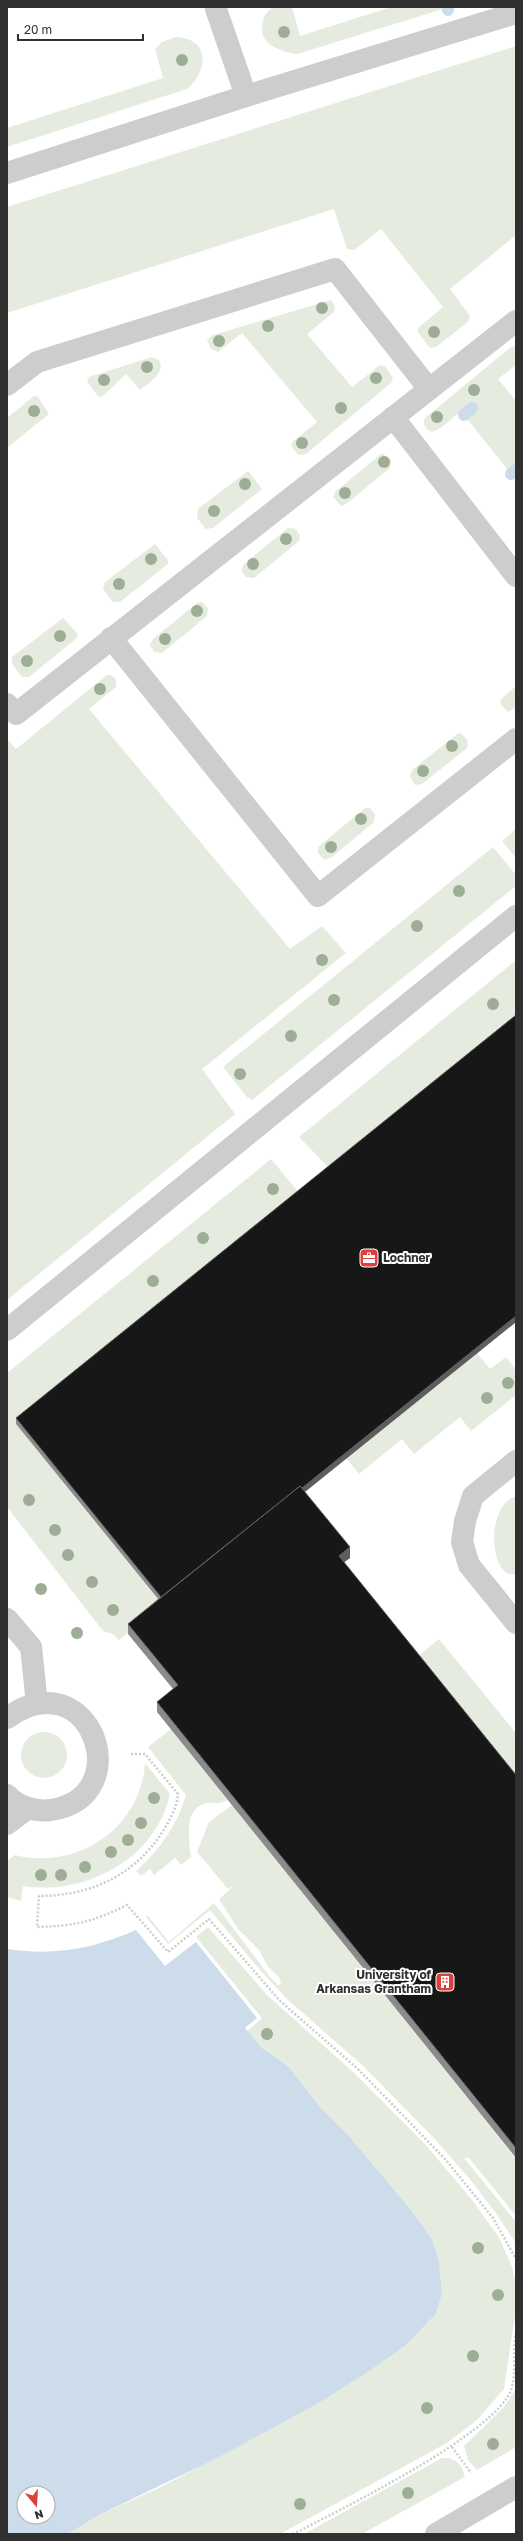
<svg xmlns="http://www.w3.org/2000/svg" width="523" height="2541" font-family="'Golos Text',sans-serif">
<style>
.green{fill:#e5ecdf}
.water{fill:#ccdceb;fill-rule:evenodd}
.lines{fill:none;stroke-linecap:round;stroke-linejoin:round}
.stream{stroke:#ccdceb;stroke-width:12}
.path{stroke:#cdcdcd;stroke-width:2.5;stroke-dasharray:2 2;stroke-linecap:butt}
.minor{stroke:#cdcdcd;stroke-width:22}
.tree{fill:#9ead95}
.wall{fill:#8b8b8b}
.shaded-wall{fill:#5d5d5d}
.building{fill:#171717;stroke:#5d5d5d}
.labels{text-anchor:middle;stroke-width:4;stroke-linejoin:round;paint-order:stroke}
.poi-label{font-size:12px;font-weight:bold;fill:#303030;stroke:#fff;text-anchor:start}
</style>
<rect width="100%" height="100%" fill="#fff"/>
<!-- green -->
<path class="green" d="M274,7H292L300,36L391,7H442L443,9L297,54C280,52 256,43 263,21C264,15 268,10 274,7Z
M176,37C211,39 208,71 187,89L7,147V128L163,78L155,49L162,42Z
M516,46V235L450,289L470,316L468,322L436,347L430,348L417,331L419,327L443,307L381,229L354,250L347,249L334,209L7,313V207Z
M331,300L335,306L334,312L307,334L352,387L380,365L385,366L393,378L391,383L306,454L298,455L292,447V442L317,422L242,333L218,352L211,349L207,340L213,335Z
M516,346V365L498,379L516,401V466L508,470L467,419L471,412V407C456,411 447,427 432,432C426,430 421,423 426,417L511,347Z
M152,357L159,360C166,374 149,382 140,390L126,374L104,395L99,397L87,382L89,377Z
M34,396L38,397L49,414L7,448V418Z
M382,453L391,460L390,468L346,504L341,506L333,497L336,491Z
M248,471L262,489L213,528L206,529L197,518L198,509Z
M288,528L296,529L300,536L299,541L254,578L246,577L241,570L244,564Z
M155,544L168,560V564L120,602H113L103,589L105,582Z
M202,602L208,608L207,616L162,653L154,652L150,645L153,639L197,603Z
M63,618L77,633L78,637L29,677H22L12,664V657Z
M107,675H111L116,679V687L89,709L290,949L322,926L346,953L202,1069L235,1114L7,1300V739L16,749Z
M516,686V707L508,712L502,706L500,700Z
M461,733L468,741L467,748L422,784L415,785L410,776L412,770L457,734Z
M365,808H370L375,814L374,822L332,857L324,860L318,853V847Z
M516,829V858L502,841Z
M493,847L516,875V886L252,1100L247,1097L223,1067Z
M516,960V1021L331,1170L299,1137Z
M271,1159L301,1195L16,1424L163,1606L119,1640L113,1634L103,1631L7,1507V1373Z
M477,1353L490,1369L506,1357L516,1370V1395L471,1431L460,1417L414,1454L402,1439L359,1474L346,1458Z
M516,1496V1574C490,1581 484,1506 516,1496Z
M439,1639L516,1733V1786L414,1660Z
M171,1729L227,1800C219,1805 215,1802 207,1803C183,1808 189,1840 191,1857L181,1865L175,1858L154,1875L150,1869L141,1876L136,1871C160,1849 177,1826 186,1795L148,1747Z
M21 1755a23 23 0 1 1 46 0a23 23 0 1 1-46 0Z
M145,1763L170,1794C156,1859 85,1896 23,1886L21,1901L7,1897V1861L15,1855C77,1871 141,1828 145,1763Z
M232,1805L516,2159V2216L469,2158H464L516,2222V2244L498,2216L473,2183L433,2137L362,2065L288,2000L260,1970L210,1910L168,1944L146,1917L148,1916L169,1942L214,1903L271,1978L278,1985L281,1984L279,1977L268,1967L259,1950L238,1929L219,1899L235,1885L228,1889L197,1852L209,1822Z
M208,1927L267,1995L352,2071L426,2145L472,2200L500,2239L512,2267L516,2284V2309L504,2389L477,2420L447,2443L280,2534H68L99,2515L159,2488L317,2404L405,2346L436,2314L442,2294L432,2239L411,2210L349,2136L321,2108L288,2066L262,2048L247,2031L262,2018L196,1937Z
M516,2388V2447L477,2470L468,2460L464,2446L504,2407Z
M442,2458C456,2457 462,2464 465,2477L362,2534H304Z"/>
<!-- water -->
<path class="water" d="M136,1930L165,1966L196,1942L257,2018L245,2028L262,2048L288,2066L321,2108L349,2136L411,2210L432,2239L439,2263L442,2294L436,2314L405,2346L363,2375L317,2404L217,2458L99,2515L68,2534H7V1949C54,1956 93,1949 136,1930ZM24,2493H48V2517H24Z"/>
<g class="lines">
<!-- stream -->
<path class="stream" d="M448,7V10
M464,415L472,408
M511,474L516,470"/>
<!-- path -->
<path class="path" d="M131,1754H145L178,1794C177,1807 170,1820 163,1831C135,1875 91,1896 39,1896L37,1927C75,1926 92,1922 127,1905L168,1952L209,1919L280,2001L358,2069L446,2160L493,2218L516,2259
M452,2447L471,2473
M293,2534C338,2511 495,2434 511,2390C517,2374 512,2351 516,2333"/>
<!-- minor -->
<path class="minor" d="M216,9L246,96
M7,173L246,96L516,13
M7,385L37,362L335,269L429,389
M393,417L516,576
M111,638L318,896L516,739
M7,704L16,714L516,321
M7,1330L516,916
M516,1461L473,1496L465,1521L462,1542L469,1565L516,1623
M7,1619L31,1647L37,1704
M7,1718C89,1658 140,1796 51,1810C35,1812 18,1807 7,1795
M7,1824L28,1808
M436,2534L516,2487"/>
</g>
<!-- trees -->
<g class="tree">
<circle cx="284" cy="32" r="6"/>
<circle cx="182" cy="60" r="6"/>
<circle cx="322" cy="308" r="6"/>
<circle cx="268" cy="326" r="6"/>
<circle cx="434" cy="332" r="6"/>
<circle cx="219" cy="341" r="6"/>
<circle cx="147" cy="367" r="6"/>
<circle cx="376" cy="378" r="6"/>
<circle cx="104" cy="380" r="6"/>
<circle cx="474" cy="390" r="6"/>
<circle cx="341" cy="408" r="6"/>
<circle cx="34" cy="411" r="6"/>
<circle cx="437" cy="417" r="6"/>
<circle cx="302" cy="443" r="6"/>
<circle cx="384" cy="462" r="6"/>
<circle cx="245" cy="484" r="6"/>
<circle cx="345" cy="493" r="6"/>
<circle cx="214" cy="511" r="6"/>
<circle cx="286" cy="539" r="6"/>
<circle cx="151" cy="559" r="6"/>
<circle cx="253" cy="564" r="6"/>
<circle cx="119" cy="584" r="6"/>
<circle cx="197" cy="611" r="6"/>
<circle cx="60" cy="636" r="6"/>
<circle cx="165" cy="639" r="6"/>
<circle cx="27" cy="661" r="6"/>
<circle cx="100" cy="689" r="6"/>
<circle cx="452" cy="746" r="6"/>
<circle cx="423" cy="771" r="6"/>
<circle cx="361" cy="819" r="6"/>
<circle cx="331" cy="847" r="6"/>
<circle cx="459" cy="891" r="6"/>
<circle cx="417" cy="926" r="6"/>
<circle cx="322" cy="960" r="6"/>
<circle cx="334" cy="1000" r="6"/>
<circle cx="493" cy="1004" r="6"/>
<circle cx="291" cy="1036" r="6"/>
<circle cx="240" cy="1074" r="6"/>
<circle cx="273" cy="1189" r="6"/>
<circle cx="203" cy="1238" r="6"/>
<circle cx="153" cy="1281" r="6"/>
<circle cx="508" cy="1383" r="6"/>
<circle cx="487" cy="1398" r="6"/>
<circle cx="29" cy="1500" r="6"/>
<circle cx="55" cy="1530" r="6"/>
<circle cx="68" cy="1555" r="6"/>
<circle cx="92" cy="1582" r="6"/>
<circle cx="41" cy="1589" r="6"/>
<circle cx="113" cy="1610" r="6"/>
<circle cx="77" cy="1633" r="6"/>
<circle cx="154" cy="1798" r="6"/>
<circle cx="141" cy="1823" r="6"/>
<circle cx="128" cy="1840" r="6"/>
<circle cx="111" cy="1852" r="6"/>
<circle cx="85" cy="1867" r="6"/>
<circle cx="41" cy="1875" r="6"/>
<circle cx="61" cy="1875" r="6"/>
<circle cx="267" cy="2034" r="6"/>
<circle cx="478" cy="2248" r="6"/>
<circle cx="498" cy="2295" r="6"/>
<circle cx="473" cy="2356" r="6"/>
<circle cx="427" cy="2408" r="6"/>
<circle cx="493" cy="2444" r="6"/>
<circle cx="408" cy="2493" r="6"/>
<circle cx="300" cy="2504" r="6"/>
</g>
<!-- wall -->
<path class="wall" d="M516,1015V1322L305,1492L350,1558L344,1562L516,1775V2158L157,1712V1702L173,1689L128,1634V1624L158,1599L16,1424V1418Z"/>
<!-- shaded-wall -->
<path class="shaded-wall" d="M516,1316V1322L163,1606V1600Z
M350,1547V1558L339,1566V1556Z"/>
<!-- building -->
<path class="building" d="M516,1015V1316L302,1488L300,1486L161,1597L16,1418Z
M300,1486L350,1547L339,1556L516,1775V2148L157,1702L178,1685L128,1624Z"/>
<!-- icons -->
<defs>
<g id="office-square" transform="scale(1)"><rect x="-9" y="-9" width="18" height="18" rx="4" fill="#dc413d" stroke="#fff"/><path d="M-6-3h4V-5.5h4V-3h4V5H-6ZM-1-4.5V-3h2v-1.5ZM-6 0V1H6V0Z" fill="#fff"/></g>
<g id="building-square" transform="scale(1)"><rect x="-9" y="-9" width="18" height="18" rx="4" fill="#dc413d" stroke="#fff"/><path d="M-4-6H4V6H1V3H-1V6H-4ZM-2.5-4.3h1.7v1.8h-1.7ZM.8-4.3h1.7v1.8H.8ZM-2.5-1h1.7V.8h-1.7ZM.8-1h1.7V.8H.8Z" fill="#fff"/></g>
</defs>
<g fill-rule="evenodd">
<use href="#office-square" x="369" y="1258"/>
<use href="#building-square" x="445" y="1982"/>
</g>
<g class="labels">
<!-- poi labels -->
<g class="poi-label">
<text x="383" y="1262">Lochner</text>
<text x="431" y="1979" text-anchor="end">University of<tspan x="431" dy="14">Arkansas Grantham</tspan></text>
</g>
</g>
<!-- border -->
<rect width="523" height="2541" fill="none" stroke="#303030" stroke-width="16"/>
<!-- north arrow -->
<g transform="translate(36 2505) rotate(162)"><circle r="19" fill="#ffffff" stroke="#acacac"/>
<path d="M0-3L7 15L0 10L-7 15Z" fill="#dc413d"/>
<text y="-6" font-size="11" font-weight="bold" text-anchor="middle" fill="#303030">N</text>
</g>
<!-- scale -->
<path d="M18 34v6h125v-6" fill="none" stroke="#303030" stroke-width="2"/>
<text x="24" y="34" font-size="12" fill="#303030" stroke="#ffffff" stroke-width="3" paint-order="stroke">20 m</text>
</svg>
